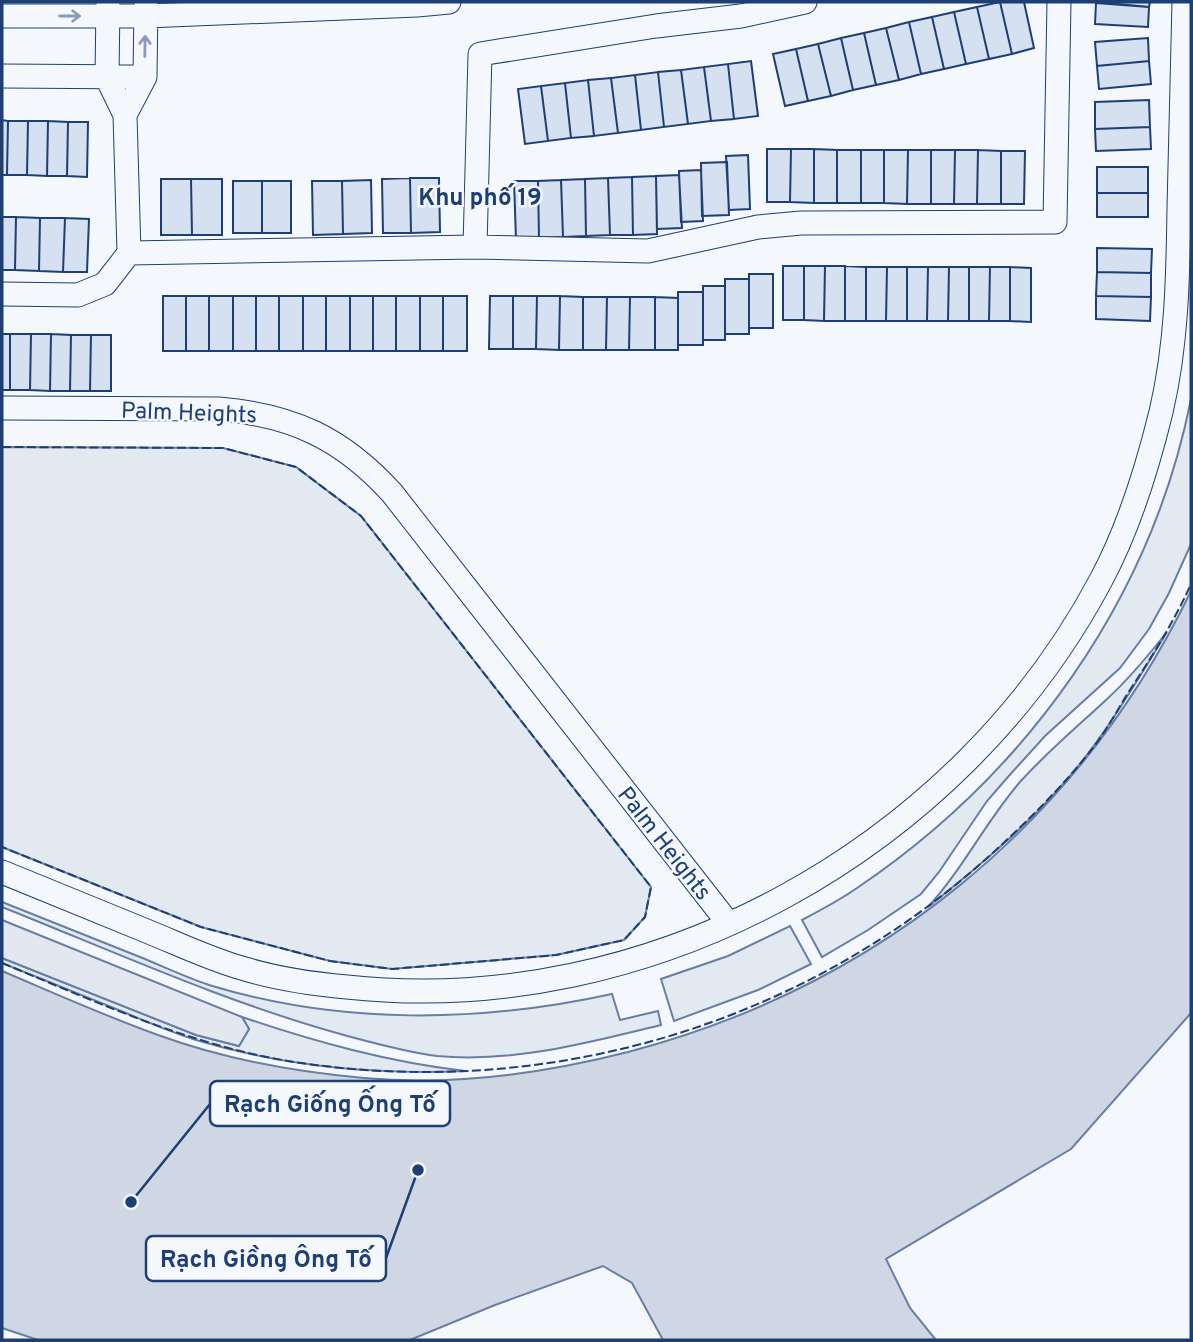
<svg xmlns="http://www.w3.org/2000/svg" width="1193" height="1342" font-family="Overpass,sans-serif">
<style>
.green{fill:#e3e9f0;stroke:#687fa3;stroke-width:2}
.parking{fill:#e3e8f0;stroke:#687fa3;stroke-width:2}
.water{fill:#cfd7e4;stroke:#687fa3;stroke-width:2}
.building{fill:#d5e0f0;stroke:#1d3f73;stroke-width:2}
.lines{fill:none;stroke-linecap:round;stroke-linejoin:round}
.minor-casing{stroke:#1d3f73;stroke-width:25}
.minor{stroke:#f4f7fb;stroke-width:23}
.fence{stroke:#1d3f73;stroke-width:2;stroke-dasharray:9 3.5;stroke-linecap:butt}
.oneway{stroke:#889bb7}
.labels{text-anchor:middle;stroke-width:5;stroke-linejoin:round;paint-order:stroke}
.street-label{font-size:23px;fill:#1d3f73;stroke:#f4f7fb}
.neighbourhood-label{font-size:24px;font-weight:bold;fill:#1d3f73;stroke:#f4f7fb}
.leader{fill:none;stroke:#1d3f73;stroke-width:2.5}
.callout-dot{fill:#1d3f73;stroke:#f4f7fb;stroke-width:2.5}
.callout{fill:#f4f7fb;stroke:#1d3f73;stroke-width:2.5}
.callout-label{font-size:24px;text-anchor:middle;font-weight:bold;fill:#1d3f73}
</style>
<rect width="100%" height="100%" fill="#f4f7fb"/>
<!-- green -->
<path class="green" d="M1191,399V544L1169,593L1149,629L1120,668L1045,736L1007,778L987,801L939,872L921,894L868,930L822,957L802,920C821,910 840,900 857,888C1026,774 1151,600 1191,399Z
M2,447L223,448L296,467L361,516L651,887L645,917L624,940L556,955L392,969L330,961L201,927L2,847Z
M1167,632C1145,668 1123,705 1098,740C1052,805 990,858 928,907C963,869 986,821 1020,782C1047,752 1077,727 1106,700C1129,679 1148,656 1167,632Z
M2,902C48,920 94,939 140,957C162,966 185,977 209,985C340,1025 479,1023 612,994L620,1020L658,1011L661,1025C588,1043 513,1063 437,1056C406,1052 374,1043 344,1035C227,1003 115,952 2,907Z
M790,926L811,964L758,990L674,1021L661,979L728,956Z
M2,958L196,1035L239,1046L249,1029L242,1017C316,1042 388,1062 465,1071C374,1075 283,1066 196,1040C170,1032 145,1021 121,1011C81,995 41,979 2,963Z"/>
<!-- parking -->
<path class="parking" d="M2,920L242,1017L249,1029L239,1046L196,1035L2,958Z"/>
<!-- water -->
<path class="water" d="M1191,591V1013L1071,1149L886,1259L910,1308L936,1340H663L632,1283L603,1266L495,1305L410,1340H38L2,1328V971C54,993 105,1016 158,1035C224,1059 294,1072 364,1078C453,1086 542,1074 628,1052C879,986 1078,824 1191,591Z"/>
<!-- building -->
<path class="building" d="M1000,2H1024L1034,48L1012,54Z
M1000,2L1012,54L989,59L977,7Z
M1096,2H1150L1149,7Z
M1096,3L1149,7L1148,27L1095,24Z
M977,7L989,59L966,64L954,12Z
M954,12L966,64L944,69L932,17Z
M932,17L944,69L921,74L909,22Z
M909,22L921,74L899,80L886,28Z
M886,28L899,80L876,85L864,33Z
M864,33L876,85L853,90L841,38Z
M841,38L853,90L831,96L818,44Z
M1148,38L1149,61L1097,66L1095,42Z
M818,44L831,96L808,101L796,49Z
M796,49L808,101L785,106L773,54Z
M751,61L758,116L734,119L728,64Z
M1149,61L1151,84L1099,89L1097,66Z
M728,64L734,119L711,121L704,67Z
M704,67L711,121L688,124L681,70Z
M681,70L688,124L664,127L658,72Z
M658,72L664,127L641,130L635,75Z
M635,75L641,130L618,133L611,78Z
M611,78L618,133L594,136L588,80Z
M588,80L594,136L571,138L565,83Z
M565,83L571,138L548,141L541,86Z
M541,86L548,141L525,144L518,89Z
M1149,100L1150,127L1095,129V102Z
M2,120L8,121L7,175H2Z
M8,121H28L27,175H7Z
M28,121H48L47,176L27,175Z
M48,121L68,122L67,176H47Z
M68,122H88L87,177L67,176Z
M1150,127L1151,149L1096,151L1095,129Z
M767,149H791L790,202H767Z
M791,149H814V203L790,202Z
M814,149L837,150V203H814Z
M837,150H861V203H837Z
M861,150H884V203H861Z
M884,150H908L907,204L884,203Z
M908,150H931V204H907Z
M931,150H955L954,204H931Z
M955,150H978L977,204H954Z
M978,150L1001,151V204H977Z
M1001,151H1025L1024,204H1001Z
M748,155L750,209L729,210L726,156Z
M727,162L729,215L702,216L701,163Z
M1097,167H1148V193H1097Z
M701,170L703,221L681,222L679,171Z
M679,175L682,228L657,229L656,176Z
M656,176L657,234L633,235L632,177Z
M632,177L633,235H610L608,178Z
M410,178H439L440,232L411,233Z
M410,178L411,233H383L382,179Z
M608,178L610,235L586,236L585,179Z
M161,179H191L192,235H161Z
M191,179H222V235H192Z
M585,179L586,236L563,237L561,180Z
M371,180L372,233L343,234L342,181Z
M561,180L563,237L539,238L538,181Z
M233,181H262V233H233Z
M262,181H291V233H262Z
M312,181H342L343,234L313,235Z
M514,181H538L539,238L516,239Z
M1097,193H1148V217H1097Z
M2,217H16L15,270H2Z
M16,217L40,218L39,271L15,270Z
M40,218H65L63,272L39,271Z
M65,218L89,219L87,272H63Z
M1097,248L1152,249L1151,273L1097,272Z
M783,266H804V320H783Z
M804,266H825L824,321L804,320Z
M825,266H845V321H824Z
M845,266L866,267V321H845Z
M866,267H887L886,321H866Z
M887,267H907V321H886Z
M907,267H928L927,321H907Z
M928,267H949L948,321H927Z
M949,267H969V321H948Z
M969,267H990L989,321H969Z
M990,267H1010V321H989Z
M1010,267L1031,268V322L1010,321Z
M1097,272L1151,273V297L1096,296Z
M749,274H773V328H749Z
M725,279H749V334H725Z
M703,286H725V340H703Z
M678,292H703V345H678Z
M163,296H186V351H163Z
M186,296H209V351H186Z
M209,296H233V351H209Z
M233,296H256V351H233Z
M256,296H279V351H256Z
M279,296H303V351H279Z
M303,296H326V351H303Z
M326,296H350V351H326Z
M350,296H373V351H350Z
M373,296H396V351H373Z
M396,296H420V351H396Z
M420,296H443V351H420Z
M443,296H467V351H443Z
M490,296H513V349H489Z
M513,296H537L536,349H513Z
M537,296H560L559,350L536,349Z
M560,296L583,297V350H559Z
M1096,296L1151,297L1150,321L1096,319Z
M583,297H607L606,350H583Z
M607,297H630L629,350H606Z
M630,297H655V350H629Z
M655,297L678,298V350H655Z
M2,334H10V390H2Z
M10,334H31L30,390H10Z
M31,334H51L50,391L30,390Z
M51,334L71,335L70,391H50Z
M71,335H91L90,391H70Z
M91,335H111V391H90Z"/>
<g class="lines">
<!-- minor casing -->
<g class="minor-casing">
<path id="minor" d="M108,2L107,78L125,115L145,77L146,2
M2,16H146L417,5L449,2
M2,76L145,77
M475,247L480,54L656,26L741,16L805,2
M129,253L475,247L648,251L758,227L801,223L1055,222L1059,2
M2,294L78,295L105,284L129,253L125,115
M2,408L219,409C292,415 342,438 392,493L729,924
M2,872C51,892 100,912 149,932C181,945 212,960 245,969C278,979 313,984 347,987C651,1020 959,848 1101,580C1129,528 1147,469 1161,412C1177,344 1178,277 1179,208C1181,139 1183,70 1184,2"/>
</g>
<!-- minor -->
<use href="#minor" class="minor"/>
<!-- fence -->
<path class="fence" d="M2,447L223,448L296,467L361,516L651,887L645,917L624,940L556,955L392,969L330,961L201,927L2,847
M2,963C99,1003 196,1048 301,1063C554,1100 810,1022 997,849C1033,816 1069,780 1098,741C1109,726 1118,709 1128,693C1151,658 1174,622 1191,584"/>
</g>
<!-- one-way arrows -->
<defs><path id="oneway-shaft" d="M-6 0H5M1.5-3L5.5 0L1.5 3" fill="none" stroke-width="1.6" stroke-linecap="round" stroke-linejoin="round" transform="scale(1.75)"/></defs>
<g class="oneway">
<use href="#oneway-shaft" transform="translate(70 16)"/>
<use href="#oneway-shaft" transform="translate(145 46) rotate(-89)"/>
</g>
<g class="labels">
<!-- street labels -->
<g class="street-label">
<text transform="translate(189 412) rotate(2)" y="8">Palm Heights</text>
<text transform="translate(665 843) rotate(52)" y="8">Palm Heights</text>
</g>
<!-- neighbourhood labels -->
<g class="neighbourhood-label">
<text x="480" y="205">Khu phố 19</text>
</g>
</g>
<!-- callouts -->
<path class="leader" d="M131 1202L210 1104M418 1170L386 1258"/>
<g class="callout-dot">
<circle cx="131" cy="1202" r="7"/>
<circle cx="418" cy="1170" r="7"/>
</g>
<g class="callout">
<rect x="210" y="1081" width="240" height="45" rx="7"/>
<rect x="146" y="1236" width="240" height="45" rx="7"/>
</g>
<g class="callout-label">
<text x="330" y="1112">Rạch Giống Ống Tố</text>
<text x="266" y="1267">Rạch Giồng Ông Tố</text>
</g>
<!-- border -->
<rect width="1193" height="1342" fill="none" stroke="#1d3f73" stroke-width="7"/>
</svg>
